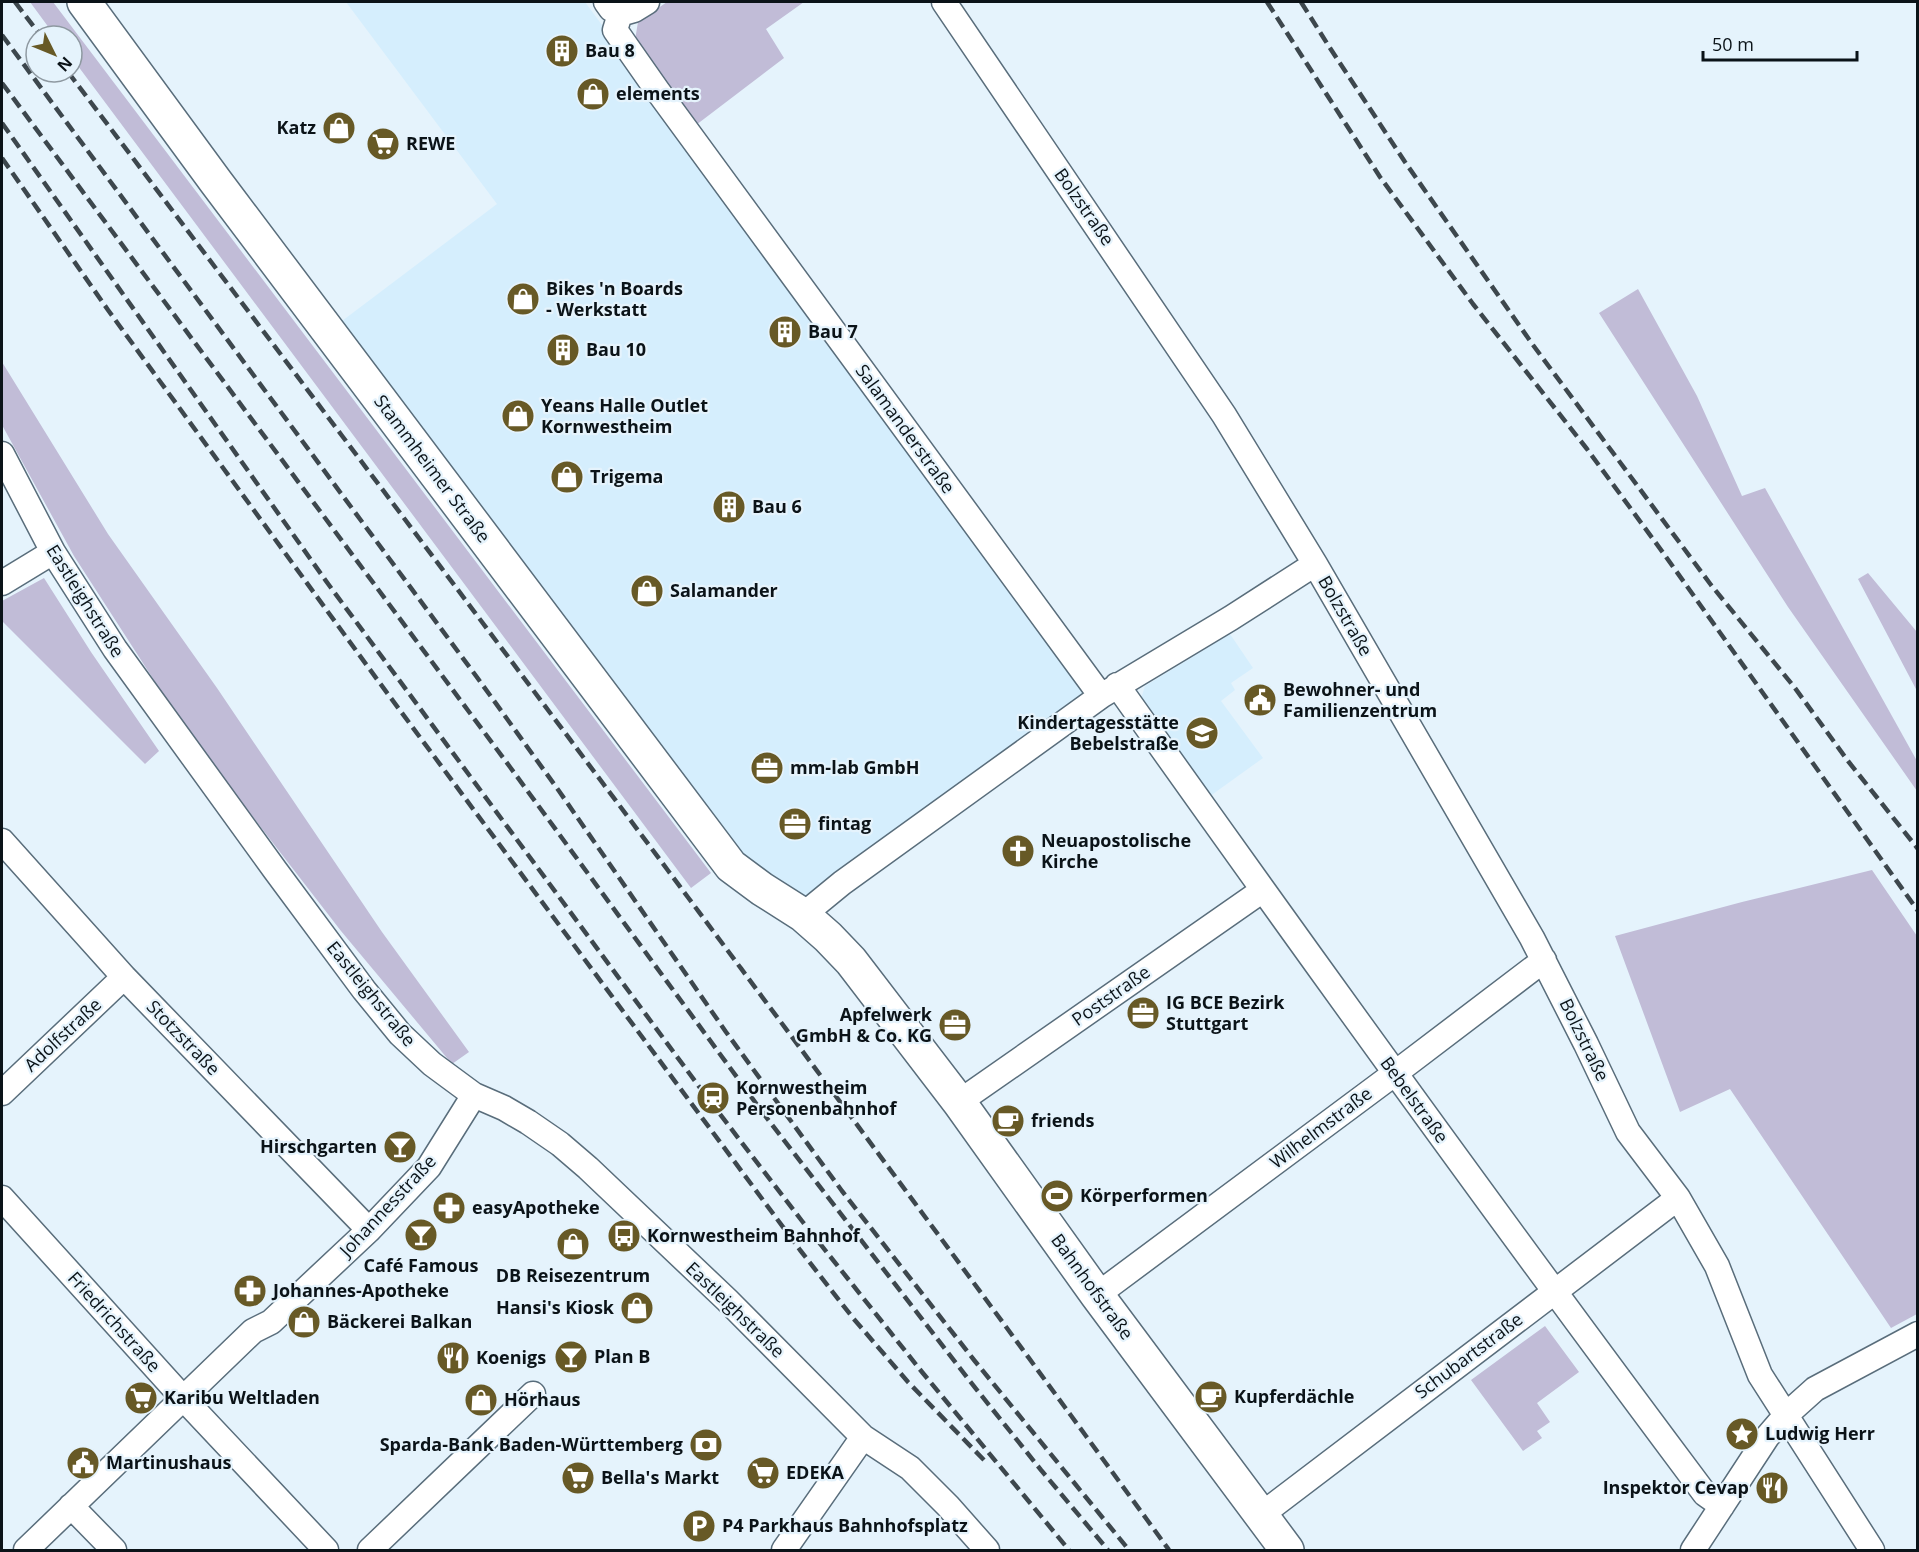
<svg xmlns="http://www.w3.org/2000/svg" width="1919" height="1552" font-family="'Open Sans',sans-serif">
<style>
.built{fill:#d5eefd}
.green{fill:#c1bcd7}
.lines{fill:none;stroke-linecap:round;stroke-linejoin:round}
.street-casing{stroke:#596d7b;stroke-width:27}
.secondary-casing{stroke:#596d7b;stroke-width:36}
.street{stroke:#fff;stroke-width:24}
.secondary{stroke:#fff;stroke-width:33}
.rail{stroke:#3d474d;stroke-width:4.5;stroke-dasharray:12 6;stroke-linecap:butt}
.labels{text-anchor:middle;stroke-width:4.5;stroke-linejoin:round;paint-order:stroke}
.poi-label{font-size:18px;font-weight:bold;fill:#0b1318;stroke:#e5f3fc;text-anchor:start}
.street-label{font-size:18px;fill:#0b1318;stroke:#e5f3fc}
</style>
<rect width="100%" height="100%" fill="#e5f3fc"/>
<!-- built -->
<path class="built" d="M346,2H585L1102,702L794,910L735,862L338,324L497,204Z
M1230,634L1253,668L1231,683L1235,690L1221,701L1263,758L1206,799L1141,699L1145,686Z"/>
<!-- green -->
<path class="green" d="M30,2H53L711,873L691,888L72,58V36H55Z
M667,2H804L766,29L784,58L696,125L635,40L638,22Z
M1638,289L1697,396L1742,496L1765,488L1917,761V791L1788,607L1599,313Z
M2,362L108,534L217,688L382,932L469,1052L452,1064L341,931L188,733L74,556L2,425Z
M1868,573L1917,632V691L1858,579Z
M44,578L91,652L159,751L145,764L2,621V601Z
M1872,870L1917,936V1314L1891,1328L1730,1089L1680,1112L1615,936L1742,902Z
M1545,1326L1579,1372L1537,1403L1550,1422L1537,1431L1542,1438L1523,1451L1471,1380Z"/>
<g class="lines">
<!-- street casing -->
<g class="street-casing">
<path id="street" d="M606,2L611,9L620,14L634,10L647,2
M944,2L1224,415L1315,564L1532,938L1586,1044L1628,1132L1678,1198L1717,1266L1760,1375L1872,1550
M620,14L615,30L657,90L1101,696
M2,454L53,552L115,649L275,870L364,990L400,1034L432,1064L474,1095L504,1108L528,1122L560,1144L588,1168L727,1300L863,1437L910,1468L948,1506L987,1550
M2,583L53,552
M1117,685C1310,957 1505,1227 1705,1494L1722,1506
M2,841L124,977L369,1230
M803,915L842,883L1101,696L1231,618L1315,564
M2,1093L124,977
M959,1102L1263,890
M2,1198L183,1398L326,1550
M1097,1295L1394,1074L1544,960
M71,1506L114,1550
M1261,1515L1678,1198
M26,1550L253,1331L271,1322L369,1230L429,1167L474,1095
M370,1550L533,1394
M784,1550L863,1437
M1693,1550L1767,1437L1786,1415L1815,1389L1918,1334"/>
</g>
<!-- secondary casing -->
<g class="secondary-casing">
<path id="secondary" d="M84,2L216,182L731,866L762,889L803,915L828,937L851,961L959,1102L1097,1295L1287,1550"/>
</g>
<!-- street -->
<use href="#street" class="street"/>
<!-- secondary -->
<use href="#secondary" class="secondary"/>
<!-- rail -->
<path class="rail" d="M15,2L41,36
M1267,2L1380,177L1473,304L1587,449L1664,554L1918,911
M1301,2L1330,48L1405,162L1533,345L1711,585L1795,688L1848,761L1918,849
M2,35L479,680L559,791L726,1032L842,1191L974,1360L1129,1550
M68,72C438,563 808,1053 1169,1550
M2,83L510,767L766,1117L969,1380L1041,1470L1108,1550
M2,123L326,581L706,1096L802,1221L922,1372L1069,1550
M2,158L108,310L379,682L800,1250L853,1318L908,1382L984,1460"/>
</g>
<!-- icons -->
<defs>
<g id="building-disc" transform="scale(1.725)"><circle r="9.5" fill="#675926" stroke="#e5f3fc"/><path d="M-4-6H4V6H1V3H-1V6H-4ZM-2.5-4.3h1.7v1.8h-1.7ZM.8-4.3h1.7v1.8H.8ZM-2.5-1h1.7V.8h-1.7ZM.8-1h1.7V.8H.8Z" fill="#fff"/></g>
<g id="shop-disc" transform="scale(1.725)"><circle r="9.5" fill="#675926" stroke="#e5f3fc"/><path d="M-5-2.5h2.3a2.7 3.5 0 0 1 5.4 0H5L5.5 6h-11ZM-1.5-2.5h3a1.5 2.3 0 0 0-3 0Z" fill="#fff"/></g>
<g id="supermarket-disc" transform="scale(1.725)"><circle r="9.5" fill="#675926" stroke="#e5f3fc"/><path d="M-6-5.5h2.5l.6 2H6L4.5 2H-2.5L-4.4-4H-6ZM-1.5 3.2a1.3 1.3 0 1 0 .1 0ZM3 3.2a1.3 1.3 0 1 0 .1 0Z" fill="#fff"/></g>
<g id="civic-disc" transform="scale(1.725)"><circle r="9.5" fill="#675926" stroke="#e5f3fc"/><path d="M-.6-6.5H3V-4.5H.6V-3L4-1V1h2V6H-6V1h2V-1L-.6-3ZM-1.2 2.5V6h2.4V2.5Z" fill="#fff"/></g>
<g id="school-disc" transform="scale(1.725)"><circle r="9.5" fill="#675926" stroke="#e5f3fc"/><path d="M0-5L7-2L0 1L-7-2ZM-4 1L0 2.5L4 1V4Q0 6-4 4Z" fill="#fff"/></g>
<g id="office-disc" transform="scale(1.725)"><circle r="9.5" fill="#675926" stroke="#e5f3fc"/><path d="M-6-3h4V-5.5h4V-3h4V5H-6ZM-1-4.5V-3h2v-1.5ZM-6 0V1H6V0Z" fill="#fff"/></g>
<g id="church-disc" transform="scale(1.725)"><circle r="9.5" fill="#675926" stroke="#e5f3fc"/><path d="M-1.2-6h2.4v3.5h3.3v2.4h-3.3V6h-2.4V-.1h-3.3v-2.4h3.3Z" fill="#fff"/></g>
<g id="station-disc" transform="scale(1.725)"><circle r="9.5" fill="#675926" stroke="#e5f3fc"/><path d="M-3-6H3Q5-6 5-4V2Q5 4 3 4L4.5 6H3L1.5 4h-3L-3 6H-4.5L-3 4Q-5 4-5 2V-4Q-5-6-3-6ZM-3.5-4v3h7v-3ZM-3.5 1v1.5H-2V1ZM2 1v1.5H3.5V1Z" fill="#fff"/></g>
<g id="cafe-disc" transform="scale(1.725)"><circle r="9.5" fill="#675926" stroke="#e5f3fc"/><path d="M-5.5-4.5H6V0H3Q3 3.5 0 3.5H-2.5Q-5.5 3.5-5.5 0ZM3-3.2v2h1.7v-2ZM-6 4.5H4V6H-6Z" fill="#fff"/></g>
<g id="bar-disc" transform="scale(1.725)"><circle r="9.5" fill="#675926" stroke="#e5f3fc"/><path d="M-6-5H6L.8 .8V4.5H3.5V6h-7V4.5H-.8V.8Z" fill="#fff"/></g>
<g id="stadium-disc" transform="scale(1.725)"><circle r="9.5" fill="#675926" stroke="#e5f3fc"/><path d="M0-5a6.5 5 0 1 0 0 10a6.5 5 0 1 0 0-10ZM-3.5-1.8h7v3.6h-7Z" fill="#fff"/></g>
<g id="pharmacy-disc" transform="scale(1.725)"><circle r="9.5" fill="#675926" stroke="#e5f3fc"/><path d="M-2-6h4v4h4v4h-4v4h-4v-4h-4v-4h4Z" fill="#fff"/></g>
<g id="bus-disc" transform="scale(1.725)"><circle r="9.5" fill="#675926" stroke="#e5f3fc"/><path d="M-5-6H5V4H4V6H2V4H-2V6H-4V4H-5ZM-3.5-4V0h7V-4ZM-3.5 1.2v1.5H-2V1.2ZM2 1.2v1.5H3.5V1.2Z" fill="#fff"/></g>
<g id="restaurant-disc" transform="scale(1.725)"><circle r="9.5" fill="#675926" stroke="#e5f3fc"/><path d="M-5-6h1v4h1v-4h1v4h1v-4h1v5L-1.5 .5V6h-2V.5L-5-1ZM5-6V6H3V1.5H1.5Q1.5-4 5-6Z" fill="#fff"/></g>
<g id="sight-disc" transform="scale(1.725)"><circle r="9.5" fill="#675926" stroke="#e5f3fc"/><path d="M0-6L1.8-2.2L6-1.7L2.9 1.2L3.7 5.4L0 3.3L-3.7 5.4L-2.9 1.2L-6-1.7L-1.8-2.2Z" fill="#fff"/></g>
<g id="bank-disc" transform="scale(1.725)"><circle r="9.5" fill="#675926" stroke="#e5f3fc"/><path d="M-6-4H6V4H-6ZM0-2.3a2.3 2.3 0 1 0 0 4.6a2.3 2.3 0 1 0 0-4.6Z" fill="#fff"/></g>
<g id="parking-disc" transform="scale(1.725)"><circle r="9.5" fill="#675926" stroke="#e5f3fc"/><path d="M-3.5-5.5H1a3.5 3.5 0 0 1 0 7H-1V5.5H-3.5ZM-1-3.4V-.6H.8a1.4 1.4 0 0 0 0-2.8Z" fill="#fff"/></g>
</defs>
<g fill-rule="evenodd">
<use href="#building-disc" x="562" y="51"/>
<use href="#shop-disc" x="593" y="94"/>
<use href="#shop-disc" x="339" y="128"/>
<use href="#supermarket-disc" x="383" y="144"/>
<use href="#shop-disc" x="523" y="299"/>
<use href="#building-disc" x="785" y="332"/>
<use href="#building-disc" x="563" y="350"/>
<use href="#shop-disc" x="518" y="416"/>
<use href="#shop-disc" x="567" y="477"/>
<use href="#building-disc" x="729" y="507"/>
<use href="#shop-disc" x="647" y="591"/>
<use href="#civic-disc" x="1260" y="700"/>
<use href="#school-disc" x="1202" y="733"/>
<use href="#office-disc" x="767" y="768"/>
<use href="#office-disc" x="795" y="824"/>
<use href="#church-disc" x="1018" y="851"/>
<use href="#office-disc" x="1143" y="1013"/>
<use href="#office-disc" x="955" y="1025"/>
<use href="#station-disc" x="713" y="1098"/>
<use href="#cafe-disc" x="1008" y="1121"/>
<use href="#bar-disc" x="400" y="1147"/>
<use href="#stadium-disc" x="1057" y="1196"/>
<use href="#pharmacy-disc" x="449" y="1208"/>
<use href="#bar-disc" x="421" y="1235"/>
<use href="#bus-disc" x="624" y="1236"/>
<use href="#shop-disc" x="573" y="1244"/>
<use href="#pharmacy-disc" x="250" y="1291"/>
<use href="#shop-disc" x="637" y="1308"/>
<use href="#shop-disc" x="304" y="1322"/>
<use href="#bar-disc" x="571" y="1357"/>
<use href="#restaurant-disc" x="453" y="1358"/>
<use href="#cafe-disc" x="1211" y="1397"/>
<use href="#supermarket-disc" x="141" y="1398"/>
<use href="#shop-disc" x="481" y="1400"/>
<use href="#sight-disc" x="1742" y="1434"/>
<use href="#bank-disc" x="706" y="1445"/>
<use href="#civic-disc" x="83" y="1463"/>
<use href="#supermarket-disc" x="763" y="1473"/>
<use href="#supermarket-disc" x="578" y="1478"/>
<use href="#restaurant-disc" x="1772" y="1488"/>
<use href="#parking-disc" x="699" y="1526"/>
</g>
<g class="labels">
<!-- poi labels -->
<g class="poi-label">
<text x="585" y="57">Bau 8</text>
<text x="616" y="100">elements</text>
<text x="316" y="134" text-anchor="end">Katz</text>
<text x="406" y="150">REWE</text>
<text x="546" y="295">Bikes 'n Boards<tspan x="546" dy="21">- Werkstatt</tspan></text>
<text x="808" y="338">Bau 7</text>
<text x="586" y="356">Bau 10</text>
<text x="541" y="412">Yeans Halle Outlet<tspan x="541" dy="21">Kornwestheim</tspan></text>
<text x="590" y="483">Trigema</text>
<text x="752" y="513">Bau 6</text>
<text x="670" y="597">Salamander</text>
<text x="1283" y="696">Bewohner- und<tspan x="1283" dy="21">Familienzentrum</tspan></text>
<text x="1179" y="729" text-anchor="end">Kindertagesstätte<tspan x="1179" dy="21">Bebelstraße</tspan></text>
<text x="790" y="774">mm-lab GmbH</text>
<text x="818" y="830">fintag</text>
<text x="1041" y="847">Neuapostolische<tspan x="1041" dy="21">Kirche</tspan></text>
<text x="1166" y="1009">IG BCE Bezirk<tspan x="1166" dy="21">Stuttgart</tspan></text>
<text x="932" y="1021" text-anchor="end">Apfelwerk<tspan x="932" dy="21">GmbH &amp; Co. KG</tspan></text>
<text x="736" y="1094">Kornwestheim<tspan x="736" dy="21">Personenbahnhof</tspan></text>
<text x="1031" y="1127">friends</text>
<text x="377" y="1153" text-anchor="end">Hirschgarten</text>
<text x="1080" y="1202">Körperformen</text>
<text x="472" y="1214">easyApotheke</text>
<text x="647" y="1242">Kornwestheim Bahnhof</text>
<text x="421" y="1272" text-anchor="middle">Café Famous</text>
<text x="573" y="1282" text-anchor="middle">DB Reisezentrum</text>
<text x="273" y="1297">Johannes-Apotheke</text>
<text x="614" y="1314" text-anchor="end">Hansi's Kiosk</text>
<text x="327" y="1328">Bäckerei Balkan</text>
<text x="594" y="1363">Plan B</text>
<text x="476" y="1364">Koenigs</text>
<text x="1234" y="1403">Kupferdächle</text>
<text x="164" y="1404">Karibu Weltladen</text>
<text x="504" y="1406">Hörhaus</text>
<text x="1765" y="1440">Ludwig Herr</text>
<text x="683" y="1451" text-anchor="end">Sparda-Bank Baden-Württemberg</text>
<text x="106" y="1469">Martinushaus</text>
<text x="786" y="1479">EDEKA</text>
<text x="601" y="1484">Bella's Markt</text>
<text x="1749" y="1494" text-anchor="end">Inspektor Cevap</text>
<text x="722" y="1532">P4 Parkhaus Bahnhofsplatz</text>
</g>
<!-- street labels -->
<g class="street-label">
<text transform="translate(1084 207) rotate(55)" y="6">Bolzstraße</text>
<text transform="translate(905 429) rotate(54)" y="6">Salamanderstraße</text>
<text transform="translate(432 469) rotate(53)" y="6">Stammheimer Straße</text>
<text transform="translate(85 601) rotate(58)" y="6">Eastleighstraße</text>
<text transform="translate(1345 616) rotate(60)" y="6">Bolzstraße</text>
<text transform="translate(371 994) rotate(51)" y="6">Eastleighstraße</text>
<text transform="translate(1111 996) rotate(-35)" y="6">Poststraße</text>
<text transform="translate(63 1035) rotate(-43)" y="6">Adolfstraße</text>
<text transform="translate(183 1038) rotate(46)" y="6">Stotzstraße</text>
<text transform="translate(1584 1040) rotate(64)" y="6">Bolzstraße</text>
<text transform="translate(1414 1100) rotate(54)" y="6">Bebelstraße</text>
<text transform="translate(1321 1128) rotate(-37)" y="6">Wilhelmstraße</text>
<text transform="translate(388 1206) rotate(-47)" y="6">Johannesstraße</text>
<text transform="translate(1092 1287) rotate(54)" y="6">Bahnhofstraße</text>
<text transform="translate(735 1310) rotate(44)" y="6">Eastleighstraße</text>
<text transform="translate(114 1322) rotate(48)" y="6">Friedrichstraße</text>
<text transform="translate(1469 1356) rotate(-37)" y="6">Schubartstraße</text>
</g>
</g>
<!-- border -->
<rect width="1919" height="1552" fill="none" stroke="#0b1318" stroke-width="6"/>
<!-- north arrow -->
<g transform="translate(54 54) rotate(133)"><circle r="28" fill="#e5f3fc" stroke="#8e99a1" stroke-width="1.5"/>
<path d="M0-4.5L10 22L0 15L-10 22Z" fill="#675926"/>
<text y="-9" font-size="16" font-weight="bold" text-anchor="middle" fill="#0b1318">N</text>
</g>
<!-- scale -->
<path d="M1703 51v9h154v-9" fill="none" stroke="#0b1318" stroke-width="3"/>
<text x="1712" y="51" font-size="18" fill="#0b1318" stroke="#e5f3fc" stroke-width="4.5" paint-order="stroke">50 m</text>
</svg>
